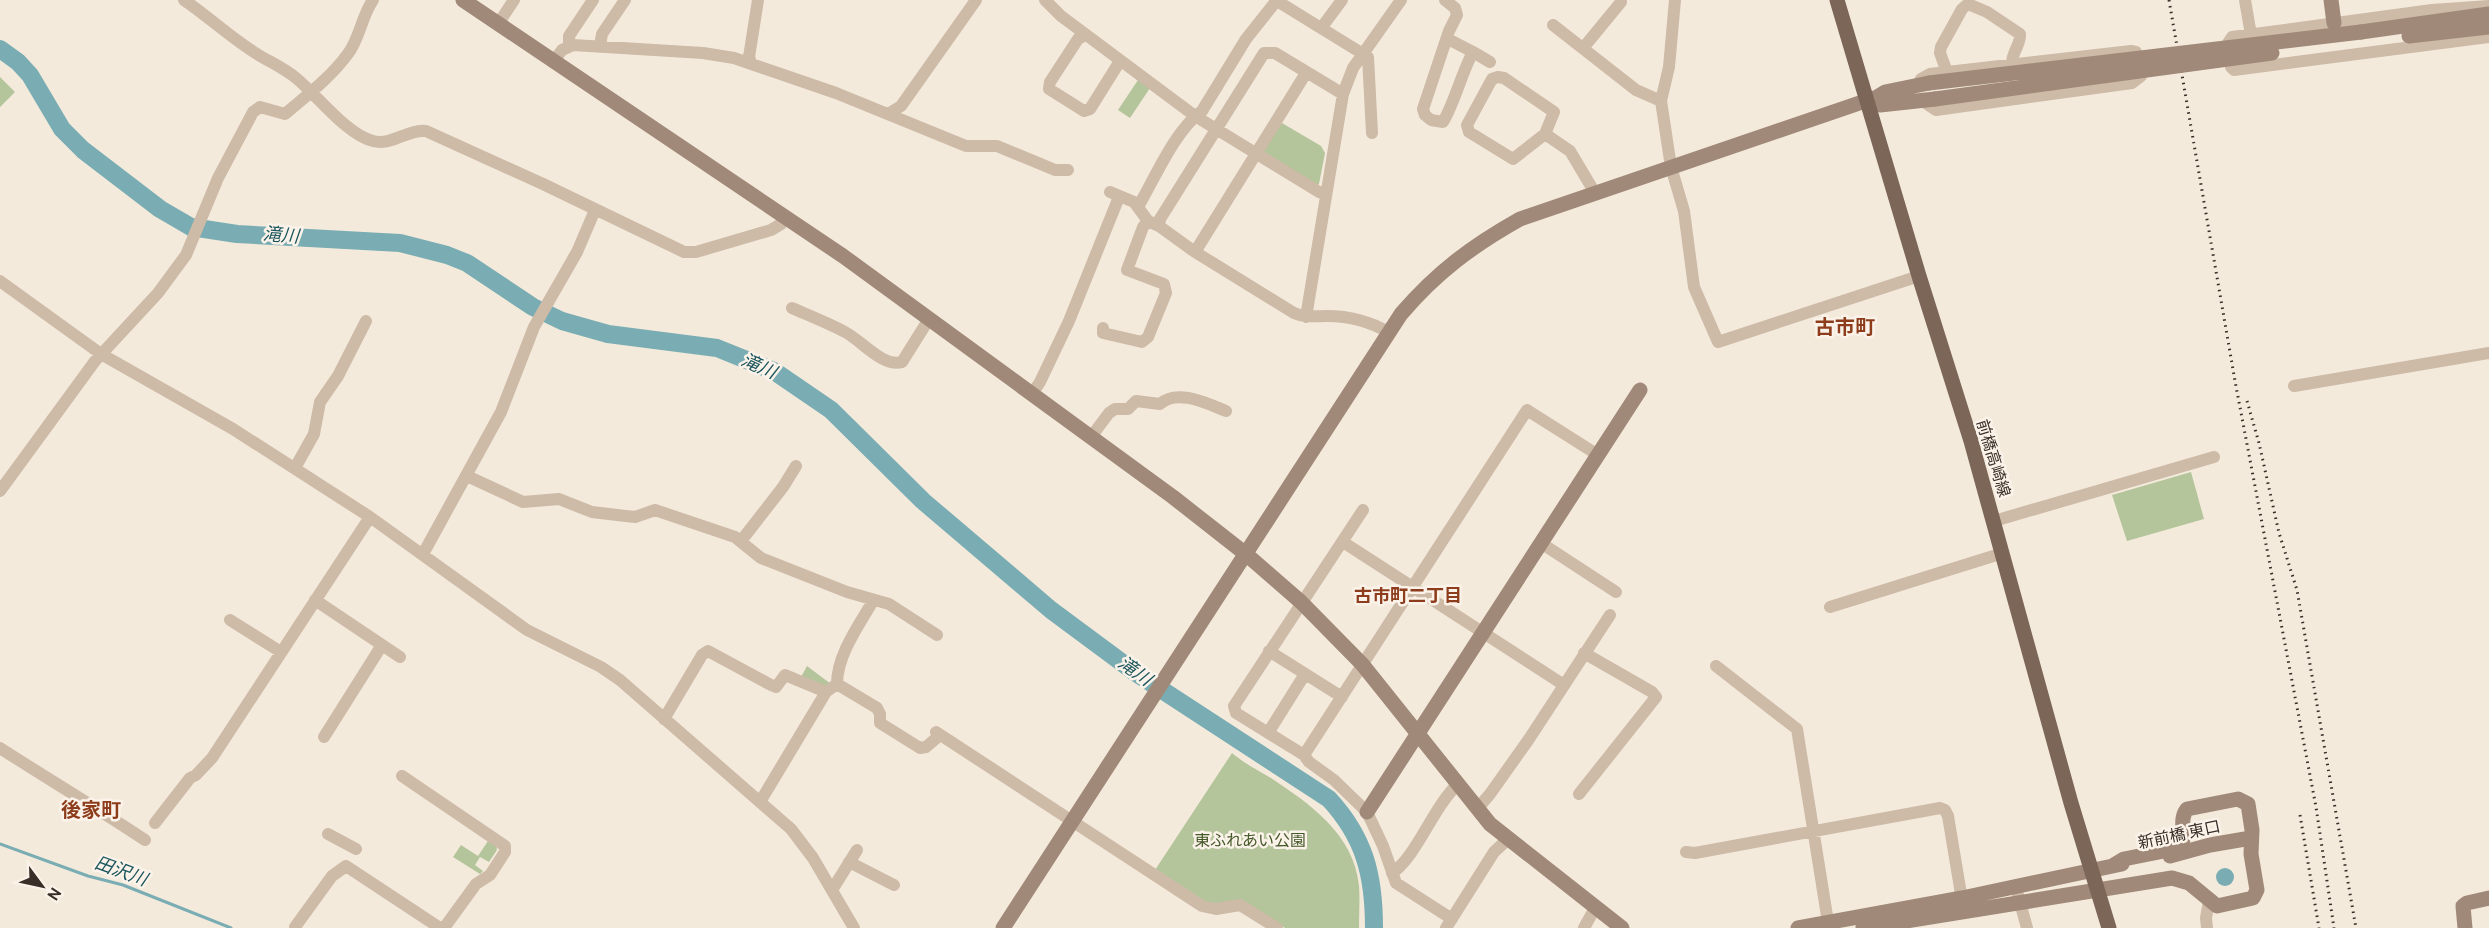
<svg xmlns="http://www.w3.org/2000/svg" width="2489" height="928" font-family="Cabin,'Noto Sans JP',sans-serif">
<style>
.green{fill:#b4c49b}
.water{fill:#79adb3}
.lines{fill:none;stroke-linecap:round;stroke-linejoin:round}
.stream{stroke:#79adb3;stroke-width:3}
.river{stroke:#79adb3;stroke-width:18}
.street{stroke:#cdbaa7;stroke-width:12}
.secondary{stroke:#a08978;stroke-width:15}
.primary{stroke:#7b6658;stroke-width:15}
.rail{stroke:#392e28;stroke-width:3;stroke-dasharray:1.5 4.5;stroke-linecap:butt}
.secondary-bridge{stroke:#a08978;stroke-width:15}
.labels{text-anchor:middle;stroke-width:5;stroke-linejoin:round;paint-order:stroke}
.street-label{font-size:16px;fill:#392e28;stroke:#fbf3e9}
.park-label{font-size:16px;fill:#45582a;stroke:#fbf3e9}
.water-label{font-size:18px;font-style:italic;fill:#1b555d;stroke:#fbf3e9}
.neighbourhood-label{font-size:18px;font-weight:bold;fill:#8d3d1c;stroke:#fbf3e9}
.quarter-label{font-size:20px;font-weight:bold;fill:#8d3d1c;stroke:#fbf3e9}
</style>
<rect width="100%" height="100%" fill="#f4eadc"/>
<!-- green -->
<path class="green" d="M0,77L15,92L0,107Z
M1138,80L1150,88L1130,118L1118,110Z
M1282,123L1321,146L1325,153L1319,184L1316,186L1264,154V148Z
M2191,472L2204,519L2127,541L2112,495Z
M807,666L831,684L825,690L800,679Z
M1232,753C1244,763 1257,770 1271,778C1310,804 1354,834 1359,886C1360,900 1359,914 1359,928H1285L1247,904H1214L1204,902L1155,870Z
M488,841L496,846L497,850L489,862L480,857L475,865L483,871L480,874L453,857L461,845L478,856Z"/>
<!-- water -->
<path class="water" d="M2216 877a9 9 0 1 1 18 0a9 9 0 1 1-18 0Z"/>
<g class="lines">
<!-- stream -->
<path class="stream" d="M0,844L88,876L123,885L231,928"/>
<!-- river -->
<path class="river" d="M0,49L18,62L30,75L62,129L83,150L160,209L191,227L237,234L400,243L447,255L467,263L533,307L562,321L608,334L717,348L774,371L831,410L923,501L1051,610L1136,673L1329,799C1365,838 1374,876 1374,928"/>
<!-- street -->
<path class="street" d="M184,0C209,17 231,38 257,54C270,62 284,68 296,78C317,95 347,135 373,141C392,146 407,129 426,131L543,184L684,252H696L771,230L781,224L786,217
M1045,0L1061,16L1195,116L1319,192L1325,194
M1445,0L1455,8L1457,15L1449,31L1423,109L1425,115L1431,120L1443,122C1455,102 1461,74 1473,52L1448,39
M1675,0L1669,67L1661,101L1671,167L1684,211L1694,287L1718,342L1919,276
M2245,0L2251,35
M1277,1L1368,57L1372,133
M2489,6L2432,10L2232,37L2228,43L2231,67L2234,70L2489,37
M498,24L514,0
M1553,25L1636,90L1661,101
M1322,27L1342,0
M1085,35L1078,39L1050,82L1049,89L1084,111L1090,109L1120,61
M569,45V36L593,0
M600,46L602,34L625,0
M1584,47L1621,2
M1473,52L1490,62
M553,62L562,50L573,45L703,53L734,58L836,93L966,146H997L1055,170H1068
M751,63L749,57L758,0
M1947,72L1940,53L1941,47L1962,9L1968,4L1987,12L2020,34C2021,45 2011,53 2012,65
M1918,85L1921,79L1930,74L2131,51L2136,52L2141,66V76L2132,83L1936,110L1921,100
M888,114L901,106L976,0
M1545,134L1554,112L1504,78L1498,77L1492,79L1467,125L1469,132L1513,159L1545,134L1570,151L1595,193
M1110,192L1134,202L1148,221L1159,226L1195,252L1294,313C1305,318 1315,316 1327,316C1349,316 1371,322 1390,333
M1138,207C1155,178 1175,130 1202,111L1246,39L1277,0
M1159,226L1160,219L1264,53H1275L1343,94
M1195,252L1306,73
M0,281L101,354L233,429L370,517L527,630L601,667L620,680L791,829L813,858L854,928
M792,308C810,316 828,323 845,332C861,340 883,368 902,362L929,319
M1306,317L1343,94L1353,68L1401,0
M1103,328V333L1142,342L1148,337L1166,293L1164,284L1127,270L1143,227L1148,221
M2294,386L2489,353
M1032,394L1040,382L1069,321L1119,197
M1091,437L1109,413L1115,409H1128L1136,401L1160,404C1177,388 1208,404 1226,411
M295,468L314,434L320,402L338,376L366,321
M467,476L523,502L559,499L592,512L626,516L635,517L655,510L735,537L761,558L847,592L889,604L937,635
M0,491L95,361L158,293L186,255L218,178L253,112L260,107L285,114C306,96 330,78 347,55C360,39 361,17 373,0
M1363,510L1234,706L1236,713L1304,755L1309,762L1334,780L1367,812L1383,846L1396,883L1452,919
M1994,521L2214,457
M741,541L783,487L796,466
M1343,542L1564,685
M1541,543L1616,592
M423,554L501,412L534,327L577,252L595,210
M315,600L400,657
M1830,607L2003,553
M230,620L281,652
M1269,651L1342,697
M1716,666L1797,729L1828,922
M837,684L877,708L880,714V723L920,748L926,747L940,735
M664,719L702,655L708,651L771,685L776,687L785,675L826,692
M936,732L1202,906L1216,909L1240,905L1277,928
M1268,733L1305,674
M324,737L382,645
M0,748C48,779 97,808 145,840
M1304,755L1527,410L1598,455
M402,776L505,846V852L490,875L476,884L444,928
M1579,794L1656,697L1652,692L1584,653
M760,802L826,692L837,684C837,655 859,625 873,601
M1478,808L1490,794L1529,739L1610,615
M155,823L190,778L196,775L212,758L370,517
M328,834L356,849
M1686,852L1695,853L1940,808L1945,810L1948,816L1963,906
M849,862L894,885
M1392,873C1417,856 1433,807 1458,784
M832,890L857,850
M2018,895L2027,928
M295,927L332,876L346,866L440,928
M1446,928L1494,852L1508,839
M1584,928L1595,908
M2207,928L2206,918L2209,901"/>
<!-- secondary -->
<path class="secondary" d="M463,0L843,256L1173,497L1247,555L1301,602L1362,664L1490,824L1622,928
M2331,0L2334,23
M2361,32L2489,14
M2409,36L2489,27
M1866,100L1880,105L1935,99
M1367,812L1640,390
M2170,856L2210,845L2251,838
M1003,928L1401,314C1437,272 1472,246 1520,219L1877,97L1885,92L1929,83
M1798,928L1962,898L2122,864
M1863,928L2172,878L2189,883L2217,906L2253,898L2257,890L2251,854L2252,830L2248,804L2238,799L2187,809C2177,822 2189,836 2179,848L2124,859L2114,865
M2465,928L2463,906L2467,903L2489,898"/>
<!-- primary -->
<path class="primary" d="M1837,0L1919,276L1971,441L2071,803L2109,928"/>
<!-- rail -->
<path class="rail" d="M2169,0L2235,381L2316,807L2334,928
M2247,401L2259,443L2279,533L2297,590L2356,928
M2300,815L2319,928"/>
<!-- secondary-bridge -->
<path class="secondary-bridge" d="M1929,83L2361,32
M1935,99L2272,53"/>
</g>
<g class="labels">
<!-- street labels -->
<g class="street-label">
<text transform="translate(1994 458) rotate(73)" y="6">前橋高崎線</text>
<text transform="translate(2179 834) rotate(-12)" y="6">新前橋 東口</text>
</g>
<!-- park labels -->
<g class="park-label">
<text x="1250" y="846">東ふれあい公園</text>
</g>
<!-- water labels -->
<g class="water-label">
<text transform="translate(281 235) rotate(5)" y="6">滝川</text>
<text transform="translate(759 366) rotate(24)" y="6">滝川</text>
<text transform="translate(1135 671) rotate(35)" y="6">滝川</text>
<text transform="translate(121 871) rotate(20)" y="6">田沢川</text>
</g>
<!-- neighbourhood labels -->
<g class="neighbourhood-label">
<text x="1408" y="602">古市町二丁目</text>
</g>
<!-- quarter labels -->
<g class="quarter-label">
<text x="1845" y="334">古市町</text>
<text x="91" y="817">後家町</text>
</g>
</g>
<!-- north arrow -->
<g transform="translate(42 886) rotate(123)" stroke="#fbf3e9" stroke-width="4.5" paint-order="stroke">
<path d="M0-4.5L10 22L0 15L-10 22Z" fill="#392e28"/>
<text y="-9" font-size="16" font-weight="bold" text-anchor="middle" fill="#392e28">N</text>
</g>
</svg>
